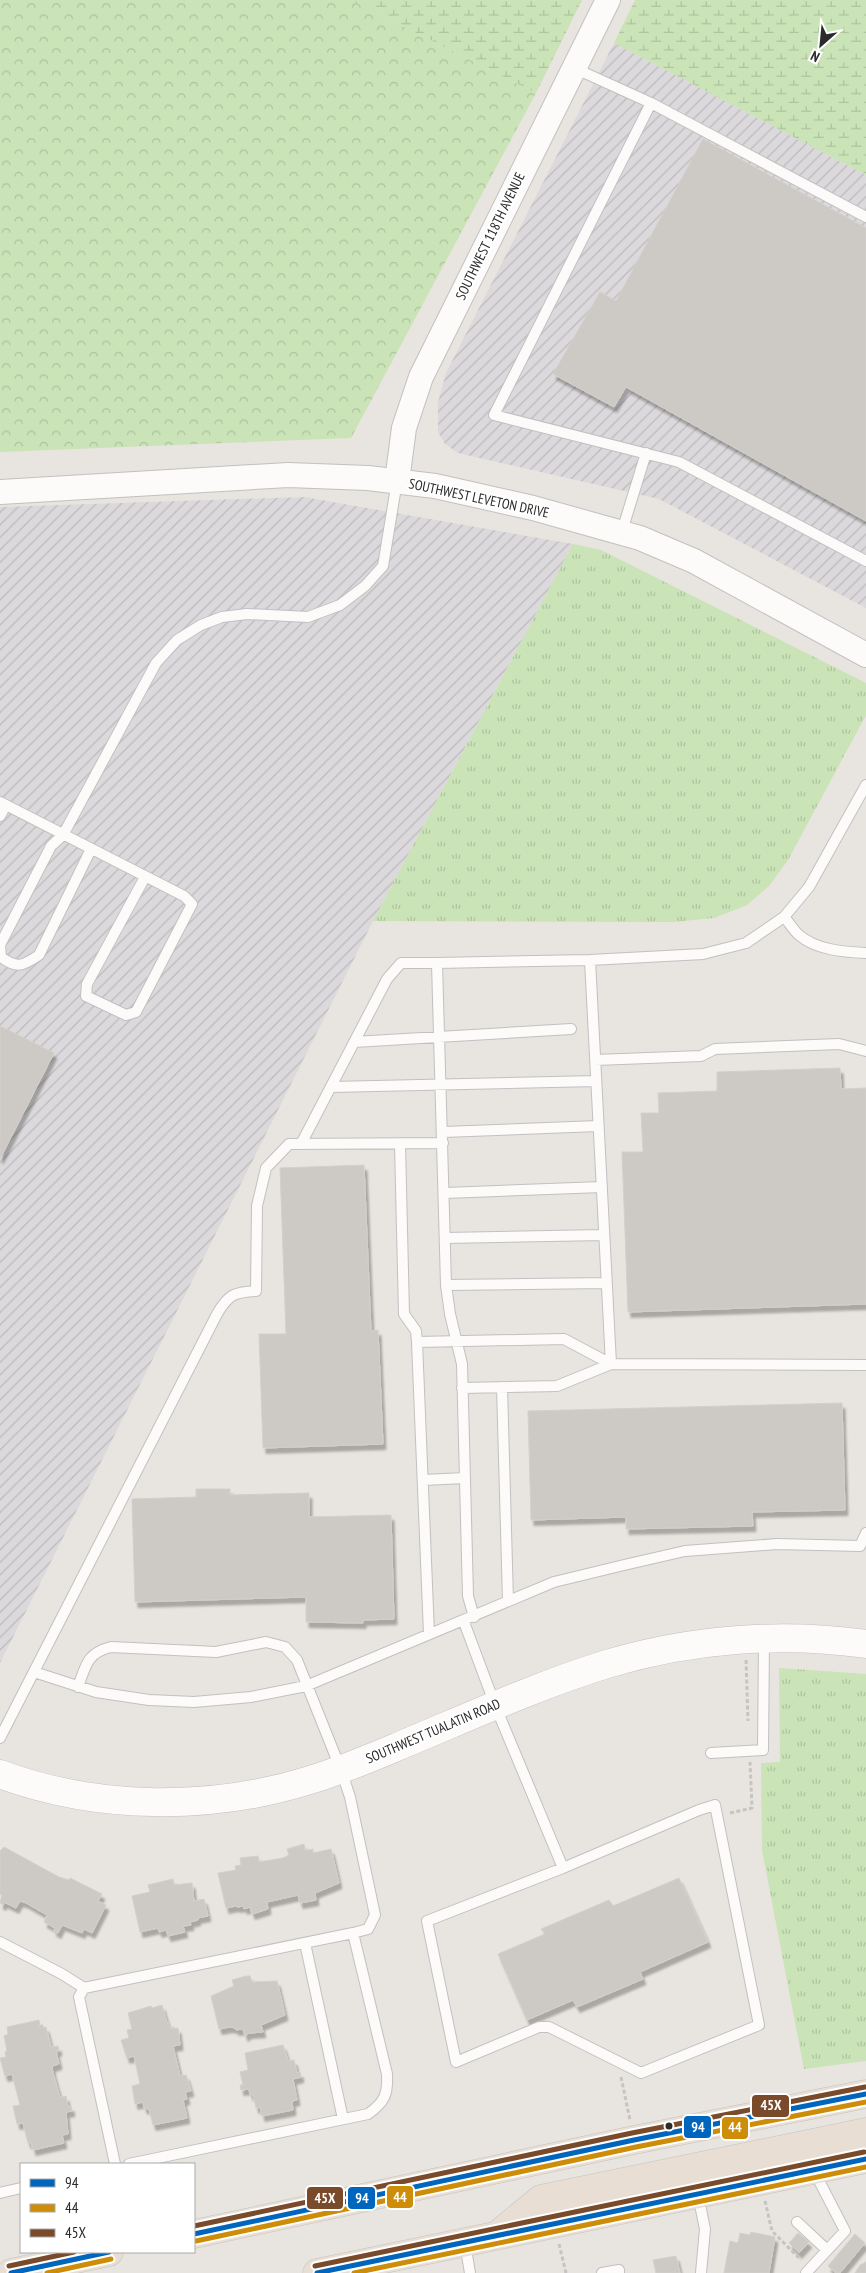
<svg xmlns="http://www.w3.org/2000/svg" width="866" height="2273" font-family="'PT Sans Narrow',sans-serif">
<style>
.industrial{fill:url(#industrial-furrows)}
.grass{fill:url(#grass-tufts)}
.forest{fill:url(#forest-crowns)}
.wetland{fill:url(#wetland-marsh)}
.building{fill:#cdcac6;stroke:#d3d0cb;filter:url(#shadow)}
.lines{fill:none;stroke-linecap:round;stroke-linejoin:round}
.service-casing{stroke:#c2c0c1;stroke-width:12}
.tertiary-casing{stroke:#c2c0c1;stroke-width:26}
.secondary-casing{stroke:#c2c0c1;stroke-width:29}
.trunk-casing{stroke:#c4c3c1;stroke-width:29}
.path{stroke:#c5c4c4;stroke-width:3;stroke-dasharray:4 2.5;stroke-linecap:butt}
.service{stroke:#fcfbfa;stroke-width:10}
.tertiary{stroke:#fcfbfa;stroke-width:24}
.secondary{stroke:#fcfbfa;stroke-width:28}
.trunk{stroke:#e8ded3;stroke-width:28}
.bus-1-casing{stroke:#fff;stroke-width:9}
.bus-2-casing{stroke:#fff;stroke-width:9}
.bus-3-casing{stroke:#fff;stroke-width:9}
.bus-1{stroke:#0065bd;stroke-width:5}
.bus-2{stroke:#ce8d08;stroke-width:5}
.bus-3{stroke:#7a4b2a;stroke-width:5}
.bus-dot{fill:#2a2a2a;stroke:#fff;stroke-width:2}
.labels{text-anchor:middle;stroke-width:4;stroke-linejoin:round;paint-order:stroke}
.street-label{font-size:14px;fill:#2a2a2a;stroke:#fff}
.line-badge{stroke:#fff;stroke-width:2}
.badge-label{font-size:14px;text-anchor:middle;font-weight:bold;fill:#fff}
</style>
<defs>
<pattern id="industrial-furrows" width="10" height="10" patternUnits="userSpaceOnUse" patternTransform="scale(1.25)"><rect width="10" height="10" fill="#dbd9db"/><path d="M-1 1l2-2M0 10L10 0M9 11l2-2" fill="none" stroke="#bcbabc"/></pattern>
<pattern id="grass-tufts" width="24" height="20" patternUnits="userSpaceOnUse" patternTransform="scale(1.25)"><rect width="24" height="20" fill="#cae3b7"/><path d="M3 7l-1-3M5 7V3M7 7l1-3M15 17l-1-3M17 17v-4M19 17l1-3" fill="none" stroke="#aec39e"/></pattern>
<pattern id="forest-crowns" width="20" height="18" patternUnits="userSpaceOnUse" patternTransform="scale(1.25)"><rect width="20" height="18" fill="#cae3b7"/><path d="M2 6a3 3 0 1 1 6 0M12 15a3 3 0 1 1 6 0" fill="none" stroke="#aec39e"/></pattern>
<pattern id="wetland-marsh" width="20" height="14" patternUnits="userSpaceOnUse" patternTransform="scale(1.25)"><rect width="20" height="14" fill="#cae3b7"/><path d="M1 5h8M5 5V1M11 12h8M15 12V8" fill="none" stroke="#aec39e"/></pattern>
<filter id="shadow"><feDropShadow dx="3" dy="5.5" stdDeviation="1" flood-color="#0004"/></filter>
</defs>
<rect width="100%" height="100%" fill="#e8e4df"/>
<!-- industrial -->
<path class="industrial" d="M614,43L866,175V608L659,499L458,453L445,444L438,432V402L446,373Z
M304,497L573,544L373,921L0,1663V507Z"/>
<!-- grass -->
<path class="grass" d="M573,544L601,550L866,683V715L788,860L769,886L747,905L714,918L674,922L373,921Z
M779,1668L866,1674V2061L804,2069L762,1850L761,1763L780,1762Z"/>
<!-- forest -->
<path class="forest" d="M0,0H351L536,93L351,438L0,452Z"/>
<!-- wetland -->
<path class="wetland" d="M351,0H582L536,93Z
M635,0H866V175L614,43Z"/>
<!-- building -->
<path class="building" d="M703,139L866,228V521L626,387L614,407L553,374L600,292L616,301Z
M0,1026L54,1053L0,1159Z
M840,1068L841,1089L866,1088V1304L628,1312L622,1152H643L641,1113H659L658,1093L717,1091V1072Z
M364,1165L371,1331L378,1330L383,1444L263,1448L259,1334H286L280,1168Z
M842,1403L845,1510L752,1512L753,1526L626,1529V1517L531,1520L528,1411Z
M196,1489H230V1495L309,1493V1517L391,1515L394,1619L363,1620V1623L306,1622V1597L135,1602L132,1499L196,1497Z
M304,1844L305,1851L313,1849V1853L331,1849L339,1883L315,1893L316,1900L300,1903L298,1895L267,1902L268,1909L252,1914L250,1907L244,1909V1906L237,1907L236,1906L226,1908L218,1873L236,1870L235,1866L241,1865L240,1858L258,1856L259,1862L283,1858L289,1855L287,1849Z
M4,1847L59,1877L69,1880L70,1878L102,1894L98,1901L106,1905L92,1933L84,1929L82,1933L62,1925L58,1933L53,1930L55,1928L44,1922L47,1915L26,1903L20,1901L16,1908L4,1902L3,1905L0,1903L2,1895L0,1894V1851Z
M679,1878L708,1942L640,1972L643,1979L577,2007L573,2000L527,2020L498,1954L545,1934L541,1929L609,1900L613,1906Z
M173,1879L174,1885L192,1883L194,1901L204,1899L208,1916L197,1918L198,1920L190,1922L191,1925L183,1926L185,1932L168,1936L166,1930L159,1932L158,1928L140,1932L132,1896L150,1892L148,1885Z
M246,1976H250L252,1982L277,1981L285,2015L261,2025L263,2032L249,2033L245,2036L243,2029L236,2030L235,2028L230,2027L219,2029L211,1996L234,1986L232,1980Z
M162,2005L167,2023L170,2022L171,2029L178,2028L180,2045L173,2046L180,2076L186,2075L191,2091L185,2092L187,2099L183,2100L187,2118L153,2125L149,2109L144,2108L143,2102L135,2104L132,2086L140,2084L134,2056L127,2058L121,2040L129,2038L127,2030L132,2029L128,2013L151,2006L152,2008Z
M39,2020L40,2028L46,2027L51,2047L58,2046L59,2050L56,2051L59,2064L52,2066L53,2073L60,2098L66,2096L68,2107L71,2106L72,2111L66,2112L68,2134L62,2135L64,2143L33,2150L31,2142L28,2143L23,2123L17,2124L13,2106L20,2105L12,2074L5,2076L0,2058L6,2057L5,2052L7,2051L4,2036L8,2034L7,2027Z
M283,2045L288,2061L294,2060L297,2073L300,2072L301,2077L293,2079L297,2100L292,2101L293,2110L262,2116L260,2107L256,2108L253,2094L250,2095L249,2089L241,2090L240,2085H243L240,2072L248,2070L245,2053Z
M751,2232L775,2237L769,2273H724L730,2241L738,2243L740,2233L750,2235Z
M798,2233L809,2242L799,2253L789,2243Z
M855,2234L865,2243L840,2273H836L828,2266Z
M676,2256L680,2273H656L653,2260Z
M866,2262V2273H855L860,2265Z"/>
<g class="lines">
<!-- service casing -->
<g class="service-casing">
<path id="service" d="M574,68L651,103L494,415L679,462L866,561
M651,103L866,217
M622,531L646,453
M0,802L184,896L192,904L136,1012L126,1015L86,996L87,984L145,877
M0,816L6,805
M91,849L39,955C23,966 17,969 1,957L0,945L51,846L63,835L156,663L177,640L201,625L222,617L247,614L308,617L340,605L365,586L383,566L397,481
M784,917C789,922 793,930 799,935C816,950 844,952 866,953
M354,1042L571,1029
M595,1060L701,1056L715,1049L839,1044L866,1051
M331,1087L596,1081
M443,1132L598,1126
M301,1144L387,979L401,963H437
M400,1144L404,1314L416,1331L417,1342L429,1634
M445,1193L602,1187
M446,1238L604,1235
M446,1285L606,1283
M417,1342L564,1339L611,1364L866,1365
M502,1387L508,1601
M462,1388L557,1386L611,1364L590,960
M423,1480L465,1478
M474,1617L468,1596L462,1364L450,1314L446,1285L437,963L590,960L703,954L746,943L784,917L809,887L866,785
M464,1622L495,1705L563,1868L427,1921L456,2062L539,2027H549L641,2073L759,2025L715,1805L699,1810L563,1868
M34,1672L96,1692L149,1700L194,1702L251,1697L306,1686L554,1582L624,1565L685,1551L777,1544L860,1546L866,1533
M78,1687C86,1665 87,1653 111,1647L216,1652L266,1642L285,1647L297,1660L341,1770L350,1797L375,1915L368,1929L353,1933
M0,1738L217,1314C228,1295 234,1292 256,1291L257,1206L266,1168L289,1144L443,1143
M711,1753L763,1750L764,1640
M0,1942L62,1974L84,1988L353,1933L387,2074C388,2094 385,2102 368,2114L129,2164
M305,1943L343,2119
M84,1988L79,1997L115,2164
M0,2193L21,2188
M698,2195L705,2229L701,2273
M797,2222L827,2250
M465,2243L470,2273
M602,2273L619,2270V2273
M806,2273L845,2231L814,2171"/>
</g>
<!-- tertiary casing -->
<g class="tertiary-casing">
<path id="tertiary" d="M397,481L404,428L421,377L608,0
M0,492L288,475L368,478L435,486L533,508L640,538L694,561L866,655"/>
</g>
<!-- secondary casing -->
<g class="secondary-casing">
<path id="secondary" d="M0,1774C97,1810 211,1811 310,1780C343,1770 375,1756 406,1743C473,1715 539,1685 607,1664C690,1639 781,1632 866,1644"/>
</g>
<!-- trunk casing -->
<g class="trunk-casing">
<path id="trunk" d="M502,2231L541,2199L866,2132
M194,2234L634,2140L866,2094
M11,2273L109,2252
M317,2273L866,2159"/>
</g>
<!-- path -->
<path class="path" d="M746,1660L748,1721
M730,1813L752,1808L750,1762
M621,2077L630,2120
M765,2201L772,2231L801,2260
M559,2244L566,2273"/>
<!-- service -->
<use href="#service" class="service"/>
<!-- tertiary -->
<use href="#tertiary" class="tertiary"/>
<!-- secondary -->
<use href="#secondary" class="secondary"/>
<!-- trunk -->
<use href="#trunk" class="trunk"/>
<!-- bus-1 casing -->
<g class="bus-1-casing">
<path id="bus-1" d="M194,2234L634,2140L866,2094
M11,2273L109,2252
M317,2273L866,2159"/>
</g>
<!-- bus-2 casing -->
<g class="bus-2-casing">
<path id="bus-2" d="M196,2241L636,2147L866,2102
M47,2273L111,2259
M354,2273L866,2167"/>
</g>
<!-- bus-3 casing -->
<g class="bus-3-casing">
<path id="bus-3" d="M194,2226L632,2133L865,2087
M9,2266L74,2252
M315,2266L864,2152"/>
</g>
<!-- bus-1 -->
<use href="#bus-1" class="bus-1"/>
<!-- bus-2 -->
<use href="#bus-2" class="bus-2"/>
<!-- bus-3 -->
<use href="#bus-3" class="bus-3"/>
</g>
<!-- markers -->
<circle class="bus-dot" cx="669" cy="2126" r="4.5"/>
<g class="labels">
<!-- street labels -->
<g class="street-label">
<text transform="translate(490 236) rotate(-64)" y="5">SOUTHWEST 118TH AVENUE</text>
<text transform="translate(479 498) rotate(12)" y="5">SOUTHWEST LEVETON DRIVE</text>
<text transform="translate(433 1731) rotate(-23)" y="5">SOUTHWEST TUALATIN ROAD</text>
</g>
</g>
<g class="line-badge">
<rect x="751" y="2094" width="39" height="24" rx="5" fill="#7a4b2a"/>
<rect x="683" y="2115" width="29" height="24" rx="5" fill="#0065bd"/>
<rect x="721" y="2116" width="28" height="24" rx="5" fill="#ce8d08"/>
<rect x="386" y="2185" width="28" height="24" rx="5" fill="#ce8d08"/>
<rect x="347" y="2186" width="29" height="24" rx="5" fill="#0065bd"/>
<rect x="306" y="2186" width="38" height="24" rx="5" fill="#7a4b2a"/>
</g>
<g class="badge-label">
<text x="771" y="2110">45X</text>
<text x="698" y="2132">94</text>
<text x="735" y="2132">44</text>
<text x="400" y="2202">44</text>
<text x="362" y="2203">94</text>
<text x="325" y="2203">45X</text>
</g>
<!-- legend -->
<rect x="20" y="2163" width="175" height="90" fill="#ffffff" stroke="#aaaaaa"/>
<rect x="30" y="2179" width="25" height="8" fill="#0065bd" stroke="#aaaaaa"/>
<text x="65" y="2188" font-size="15" fill="#2a2a2a">94</text>
<rect x="30" y="2204" width="25" height="8" fill="#ce8d08" stroke="#aaaaaa"/>
<text x="65" y="2213" font-size="15" fill="#2a2a2a">44</text>
<rect x="30" y="2229" width="25" height="8" fill="#7a4b2a" stroke="#aaaaaa"/>
<text x="65" y="2238" font-size="15" fill="#2a2a2a">45X</text>
<!-- north arrow -->
<g transform="translate(821 45) rotate(207)" stroke="#ffffff" stroke-width="4" paint-order="stroke">
<path d="M0-4L9 19L0 12L-9 19Z" fill="#2a2a2a"/>
<text y="-8" font-size="14" font-weight="bold" text-anchor="middle" fill="#2a2a2a">N</text>
</g>
</svg>
